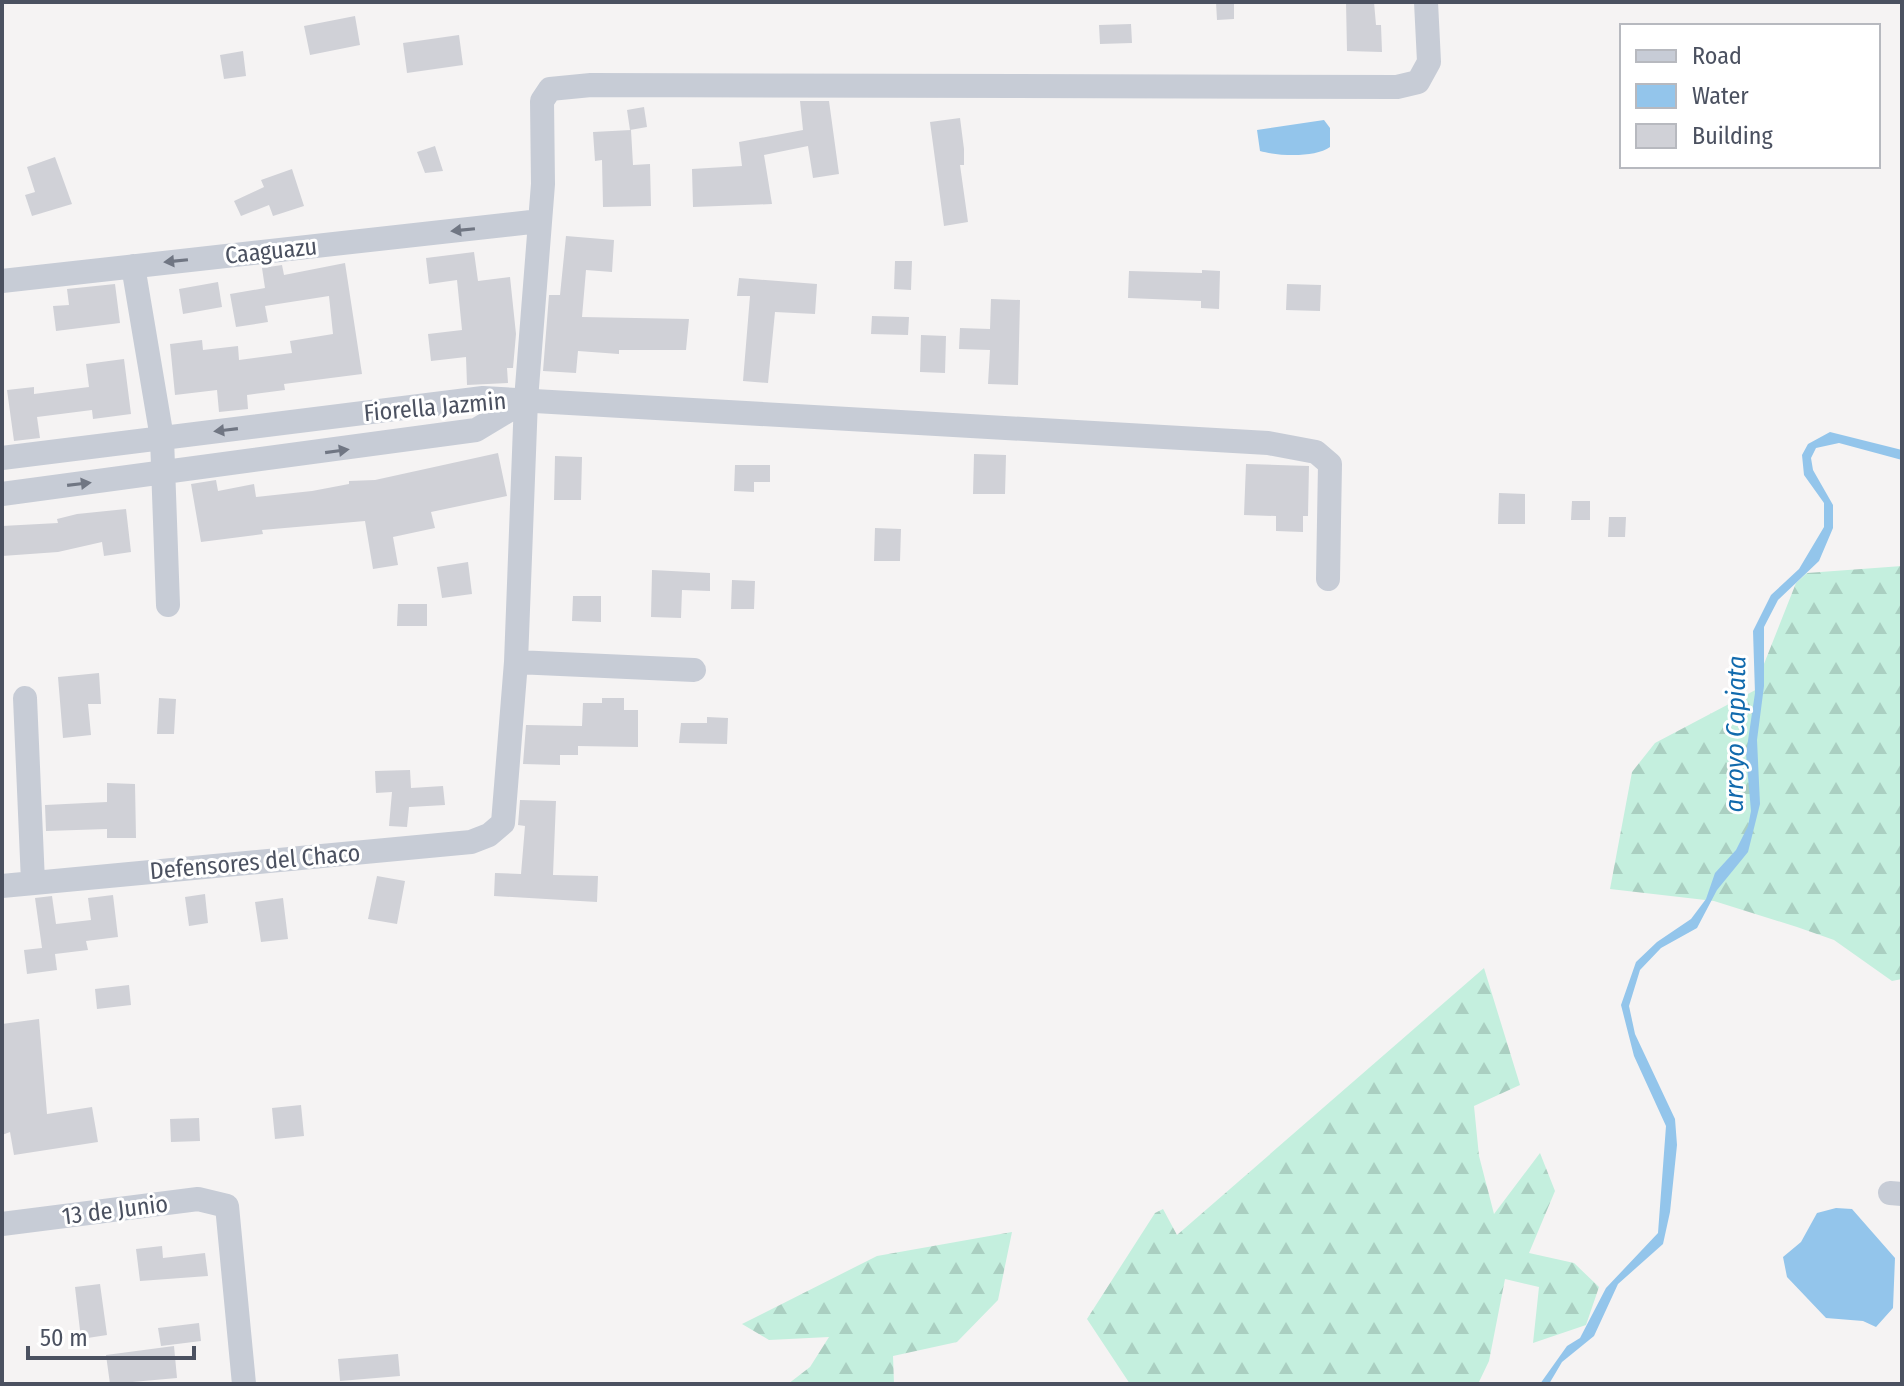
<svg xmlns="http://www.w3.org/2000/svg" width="1904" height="1386" font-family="'Fira Sans Condensed',sans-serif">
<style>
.forest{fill:url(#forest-firs)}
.water{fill:#93c5eb}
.building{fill:#d0d1d7}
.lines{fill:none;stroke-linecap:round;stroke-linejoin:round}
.minor{stroke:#c7ccd6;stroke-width:24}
.oneway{fill:#707683}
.labels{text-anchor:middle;stroke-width:6;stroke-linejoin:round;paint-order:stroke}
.street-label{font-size:24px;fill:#4b5160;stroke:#fff}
.water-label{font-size:26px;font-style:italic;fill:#116aad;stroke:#fff}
</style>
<defs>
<pattern id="forest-firs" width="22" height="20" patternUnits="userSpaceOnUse" patternTransform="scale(2)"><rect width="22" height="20" fill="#c4efde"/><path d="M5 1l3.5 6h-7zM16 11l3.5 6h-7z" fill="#aacfc1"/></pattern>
</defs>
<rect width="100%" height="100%" fill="#f5f3f3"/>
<!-- forest -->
<path class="forest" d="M1902,566V979L1892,981L1834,940L1797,927L1714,901L1610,889L1632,772L1655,743L1763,686L1760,674L1796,583L1807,573Z
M1484,968L1520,1085L1474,1106L1479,1156L1494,1214L1540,1153L1555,1191L1529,1253L1574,1263L1599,1287L1586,1325L1533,1343L1539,1287L1505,1279L1489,1361L1478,1384H1130L1087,1319L1155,1213L1163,1209L1177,1235Z
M1012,1232L998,1300L957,1342L893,1356L894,1384H788L810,1367L829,1337L769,1340L742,1324L877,1256Z"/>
<!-- water -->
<path class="water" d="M1324,120L1330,128V147C1315,158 1278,156 1260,151L1257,130Z
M1830,432L1902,450V460L1839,443L1816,448L1811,458L1813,470L1833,505V528L1819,561L1778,600L1764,627V686L1757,740L1760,804L1748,852L1717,890L1697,928L1661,948L1640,970L1629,1006L1635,1034L1675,1119L1677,1145L1670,1212L1663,1244L1618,1284L1594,1336L1562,1362L1549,1384H1540L1567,1346L1580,1338L1606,1288L1658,1233L1666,1126L1634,1056L1621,1005L1636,962L1657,942L1691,919L1706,899L1715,873L1736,850L1748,826L1751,811L1746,754L1755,693L1753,631L1771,595L1799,569L1824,527V503L1804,475L1802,455L1808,444Z
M1836,1208L1852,1209L1895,1258L1893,1308L1876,1327L1863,1321L1826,1318L1787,1277L1783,1257L1801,1242L1817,1213Z"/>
<!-- building -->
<path class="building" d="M1216,2H1234V19L1217,20Z
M1346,2H1374L1376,25H1381L1382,52L1347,51Z
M355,16L360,45L310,55L304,26Z
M1131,24L1132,43L1100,44L1099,25Z
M459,35L463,65L407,73L403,43Z
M243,51L246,76L224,79L220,55Z
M800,101H829L839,174L813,178L808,146L764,155L772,204L693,207L692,169L742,166L739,142L803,130Z
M644,107L647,127L630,130L627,110Z
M960,118L964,149V165H960L968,222L944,226L930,122Z
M631,130L633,165L650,164L651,206L603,207L602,160L595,161L593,132Z
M435,146L443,171L425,173L417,152Z
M55,157L72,204L32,216L25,195L35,192L27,167Z
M292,169L304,206L273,216L269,205L241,216L234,201L264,187L261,180Z
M566,236L614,240L612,272L586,270L582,317L689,319L686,350H619V354L578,351L576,373L543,371L549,295H560Z
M474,252L478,281L510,277L516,334L513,368H507L508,383L467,385L466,357L431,361L428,334L462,330L457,280L429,284L426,258Z
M895,261H912L911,290L894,289Z
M345,263L362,374L284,384L285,390L247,395L248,409L219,412L217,390L175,395L170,344L202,340L203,350L238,346L239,360L292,353L290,341L333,334L329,296L265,306L268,322L236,327L230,294L265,288L262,268L282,265L284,275Z
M1202,270L1220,271L1219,309L1201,308V301L1128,298L1129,271L1202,273Z
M739,278L817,284L815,314L775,312L768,383L743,381L750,296H737Z
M218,282L222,307L183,314L179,289Z
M115,284L120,323L56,331L53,306L69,305L67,289Z
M1287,284L1321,285L1320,311L1286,310Z
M991,299L1020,300L1018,385L988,384L990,350L959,349L960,328L990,329Z
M872,316L909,317L908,335L871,334Z
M921,335L946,336L945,373L920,372Z
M124,359L131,414L93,419L92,410L37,417L40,438L14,441L7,390L34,387V394L89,387L86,364Z
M498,453L507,496L431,512L435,528L393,537L398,565L373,569L365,521L262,530L263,534L201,542L191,484L216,480L218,491L254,484L256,497L312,491L349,484V481L375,480Z
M974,454L1006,455L1005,494H973Z
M555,456L582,457L581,500H554Z
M1246,464L1309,466L1308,516H1303V532L1276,531V516L1244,515Z
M735,465H770V482H754V492L734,491Z
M1499,493L1525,494V524H1498Z
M1572,501H1590V520H1571Z
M126,509L131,552L104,556L102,542L58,552L2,556V526L58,523L57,519L77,514Z
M1609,517H1626L1625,537H1608Z
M875,528L901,529L900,561H874Z
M468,562L472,594L442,598L437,567Z
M652,570L710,573V591L682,590L681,618L651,617Z
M732,580L755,581L754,609H731Z
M573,596H601V622L572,621Z
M398,604H427V626H397Z
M99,673L101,704H88L91,735L63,738L58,677Z
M159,698L176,699L174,734H157Z
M602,698H624V710H638V747L578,746V755H560V765L523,764L526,725L582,726L583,703H602Z
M707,717L728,718L727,744L679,743L681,723H707Z
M410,770L411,788L443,786L445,805L409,807L407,827L389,826L392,792L376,793L375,771Z
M107,783L135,784L136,838H107V829L46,831L45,805L107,802Z
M520,800L556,801L553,875L598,876L597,902L494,896L495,873L521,874L525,826L518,825Z
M377,876L405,881L397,924L368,919Z
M205,894L208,923L189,926L185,897Z
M113,895L118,937L86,941L88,950L55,954L57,970L27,974L24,950L42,948L35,898L52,896L56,924L91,920L88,898Z
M283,898L288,939L261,942L255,902Z
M129,985L131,1005L97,1009L95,989Z
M39,1019L47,1114L92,1107L98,1142L14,1155L10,1132L2,1135V1024Z
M301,1105L304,1136L275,1139L272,1108Z
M199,1118L200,1141L171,1142L170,1119Z
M162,1246L163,1258L205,1253L208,1276L140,1281L136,1249Z
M100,1284L107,1335L81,1339L75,1287Z
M199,1323L201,1341L161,1346L158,1328Z
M174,1346L177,1378L110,1384L106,1355Z
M398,1354L400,1376L340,1381L338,1359Z"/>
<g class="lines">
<!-- minor -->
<path class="minor" d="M133,266L162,438L168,605
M2,281L540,221
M2,458L483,398L1268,443L1316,452L1330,464L1328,579
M2,494L476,430L526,400
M516,662L694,670
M25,698L33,882
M2,886L471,842L489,835L503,823L516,662L526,400L543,184L542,101L550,89L591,85L1397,87L1418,82L1429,62L1426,2
M1890,1193L1902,1194
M2,1224L198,1199L227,1206L244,1384"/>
</g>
<!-- one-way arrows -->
<defs><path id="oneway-solid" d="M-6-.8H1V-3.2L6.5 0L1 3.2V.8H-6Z" transform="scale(2)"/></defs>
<g class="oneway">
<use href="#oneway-solid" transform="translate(463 230) rotate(174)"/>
<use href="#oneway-solid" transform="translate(176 261) rotate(174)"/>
<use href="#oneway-solid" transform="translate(226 430) rotate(173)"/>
<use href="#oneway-solid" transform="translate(337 451) rotate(-8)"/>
<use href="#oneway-solid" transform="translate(79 484) rotate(-7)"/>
</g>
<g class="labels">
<!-- street labels -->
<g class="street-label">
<text transform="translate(271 251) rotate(-6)" y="8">Caaguazu</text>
<text transform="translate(435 407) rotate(-5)" y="8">Fiorella Jazmin</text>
<text transform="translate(255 862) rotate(-5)" y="8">Defensores del Chaco</text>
<text transform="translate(115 1210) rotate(-7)" y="8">13 de Junio</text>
</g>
<!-- water labels -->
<g class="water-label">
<text transform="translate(1735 734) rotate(-89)" y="9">arroyo Capiata</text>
</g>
</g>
<!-- border -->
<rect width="1904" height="1386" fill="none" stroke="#4b5160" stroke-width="8"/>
<!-- legend -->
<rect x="1620" y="24" width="260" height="144" fill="#ffffff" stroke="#b7b9bf" stroke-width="2"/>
<rect x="1636" y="50" width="40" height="12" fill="#c7ccd6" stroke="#b7b9bf" stroke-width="2"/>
<text x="1692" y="64" font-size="24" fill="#4b5160">Road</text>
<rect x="1636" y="84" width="40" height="24" fill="#93c5eb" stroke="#b7b9bf" stroke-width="2"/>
<text x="1692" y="104" font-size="24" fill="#4b5160">Water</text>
<rect x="1636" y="124" width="40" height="24" fill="#d0d1d7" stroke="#b7b9bf" stroke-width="2"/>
<text x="1692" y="144" font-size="24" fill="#4b5160">Building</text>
<!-- scale -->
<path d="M28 1346v12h166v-12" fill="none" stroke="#4b5160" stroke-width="4"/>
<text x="40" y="1346" font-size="24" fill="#4b5160" stroke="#ffffff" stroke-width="6" paint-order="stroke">50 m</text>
</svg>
